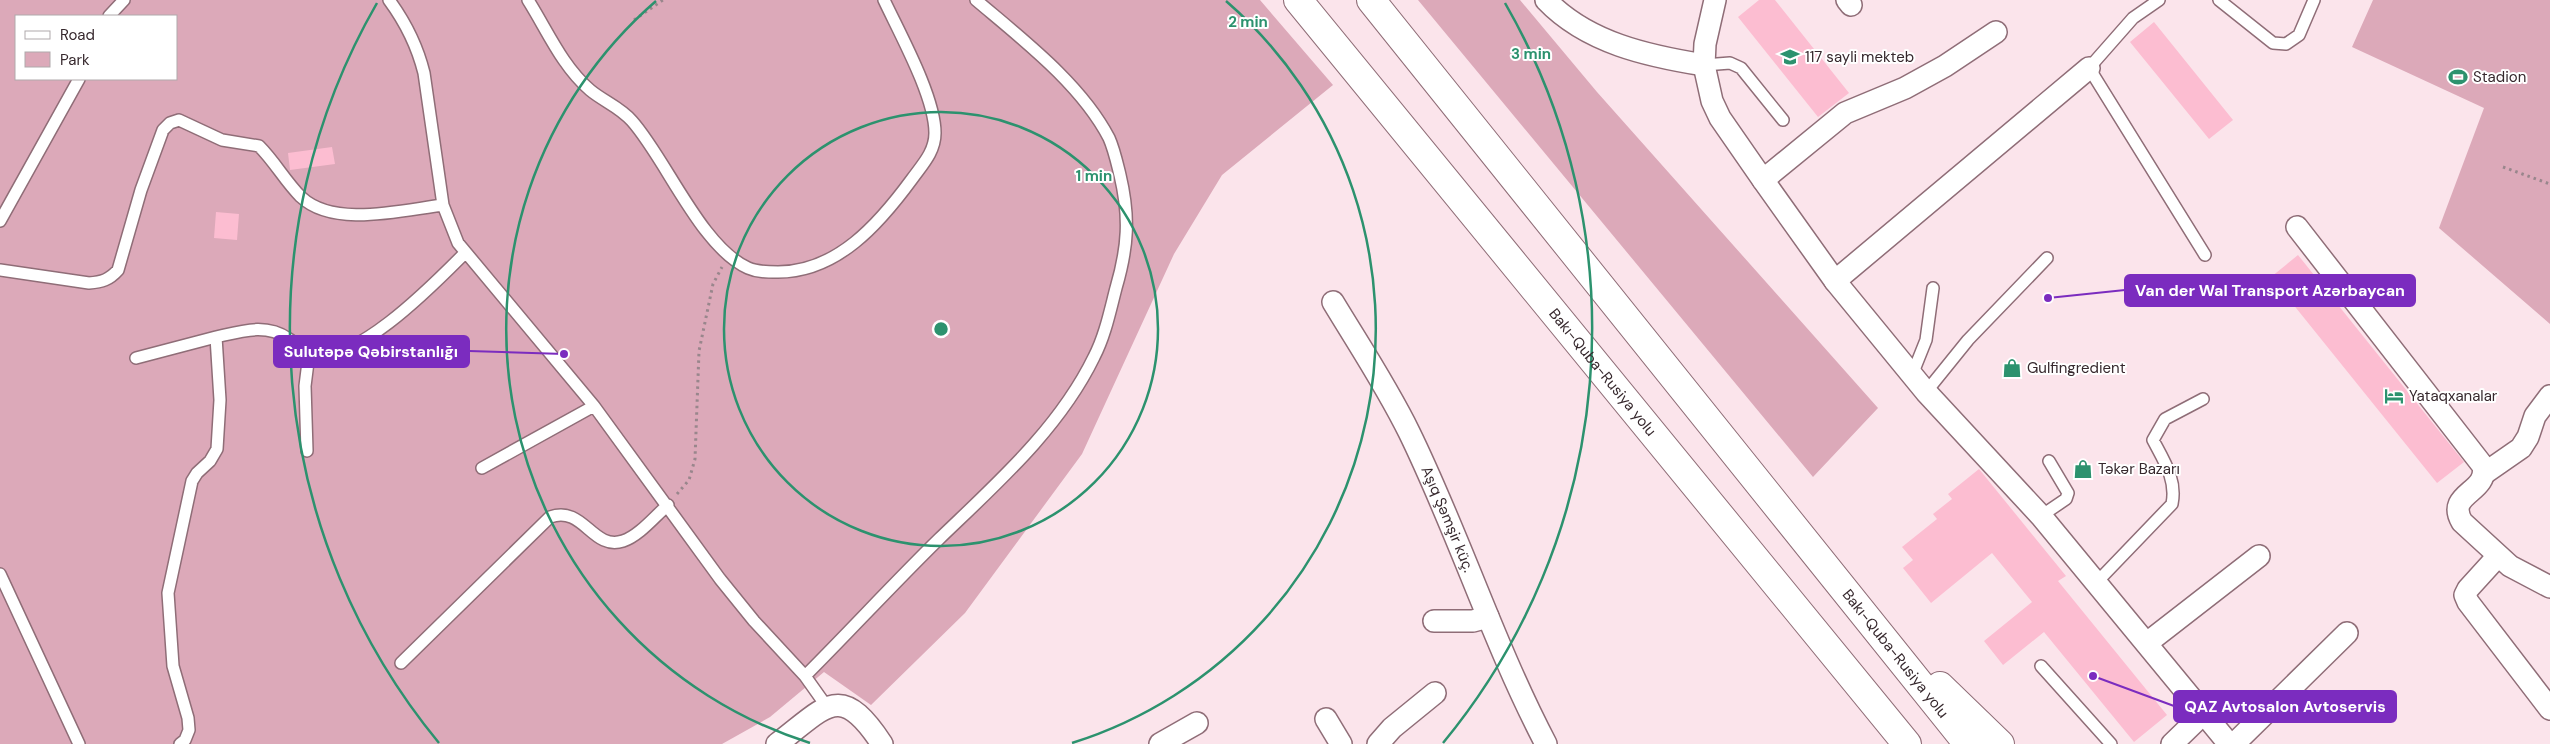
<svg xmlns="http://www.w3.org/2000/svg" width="2550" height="744" font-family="'DM Sans',sans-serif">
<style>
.green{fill:#dca9b9;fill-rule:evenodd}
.building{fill:#fcbdd1}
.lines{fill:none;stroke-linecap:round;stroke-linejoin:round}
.lane-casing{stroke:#8f6d77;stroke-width:14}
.street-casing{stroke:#8f6d77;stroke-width:24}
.highway-casing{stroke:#8f6d77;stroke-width:30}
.path{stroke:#99868c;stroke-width:3;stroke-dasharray:2.5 4;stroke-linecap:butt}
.lane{stroke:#fff;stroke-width:11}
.street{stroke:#fff;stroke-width:21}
.highway{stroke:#fff;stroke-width:28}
.ring{fill:none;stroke:#2c926e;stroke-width:2.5}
.labels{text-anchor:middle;stroke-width:4;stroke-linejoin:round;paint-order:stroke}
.poi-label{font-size:15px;fill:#36282d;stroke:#fff;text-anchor:start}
.street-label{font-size:15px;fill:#36282d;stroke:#fff}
.centre{fill:#2c926e;stroke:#fff;stroke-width:2.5}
.ring-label{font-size:15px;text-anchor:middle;font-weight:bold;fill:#2c926e;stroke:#fff;stroke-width:4;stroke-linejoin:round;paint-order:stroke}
.leader{fill:none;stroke:#7b2cbf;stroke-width:2}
.callout-dot{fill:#7b2cbf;stroke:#fff;stroke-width:2}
.callout{fill:#7b2cbf;stroke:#7b2cbf;stroke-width:2}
.callout-label{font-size:16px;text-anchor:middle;font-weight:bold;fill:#fff}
</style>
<rect width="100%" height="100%" fill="#fbe4eb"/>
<!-- green -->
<path class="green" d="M0,0H1260L1333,85L1222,175L1174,254L1082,454L965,613L871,705L824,672L770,717L722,744H0ZM16,16H176V79H16Z
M1418,0H1520L1597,92L1878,408L1813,477Z
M2373,0H2550V324L2439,228L2484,108L2352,47Z"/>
<!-- building -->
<path class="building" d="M1759,0H1775L1849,93L1818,117L1738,17Z
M2154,22L2233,120L2209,139L2130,42Z
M332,147L335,164L290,170L288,153Z
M216,212L239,214L237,240L214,238Z
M2298,255L2464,462L2437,483L2271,277Z
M1979,469L2066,576L2058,581L2167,715L2134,742L2044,632L2003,665L1984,641L2032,602L1992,553L1931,603L1903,568L1913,560L1902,547L1937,519L1933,514L1952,499L1948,494Z"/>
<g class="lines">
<!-- lane casing -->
<g class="lane-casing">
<path id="lane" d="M389,0C406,23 417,45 424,73L443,205L458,243L594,406L720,579L754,621L805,676L827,707
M528,0C547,30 562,66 590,90C603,101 620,107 632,121C666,159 701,247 748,268C757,272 767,272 778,272C837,272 879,224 912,179C922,165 935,152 935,133C935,97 900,34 884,0
M2159,0L2133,18L2089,68L2205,255
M2219,0L2273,43L2286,44L2299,35L2314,0
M109,16L124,0
M1704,65L1730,63L1741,68L1783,120
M0,221L79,79
M0,270L89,283C102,282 109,280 118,270L141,190L163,130L170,123L179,120L222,140L259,146C275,162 285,181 301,197C334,228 402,210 443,205
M136,358L216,337
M1912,375L1926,340L1933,288
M1926,392L1968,340L2047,258
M307,451L305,386L309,354
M482,468L594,406
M2041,516L2066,499L2068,493L2049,461
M0,574L79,744
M2097,582L2172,504C2177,480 2164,461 2153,440L2165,419L2203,399
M401,663L550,517C584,505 592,551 623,541C639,536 655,516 668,505
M2041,666L2111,744
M805,676C850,631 894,583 939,539C996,484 1059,429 1094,357C1105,336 1110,311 1116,288C1128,247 1130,217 1120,175C1117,163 1114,149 1109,138C1081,84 1022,39 976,0
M180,744L185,740L189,730L188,718L173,666L168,593L192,481L197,473L210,461L217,449L220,400L216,337C242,331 266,323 289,339C296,343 303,353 310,355C355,366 435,283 465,253"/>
</g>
<!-- street casing -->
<g class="street-casing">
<g id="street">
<path d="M1546,0C1587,43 1648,56 1704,65"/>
<path d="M1715,0L1705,44L1704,65L1712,101L1720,118L1763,180L1835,281L1926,392L2041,516L2229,744"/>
<path d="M1847,0L1851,5"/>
<path d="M1763,180L1845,113L1905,88L1945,66L1996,32"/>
<path d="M2297,227L2483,466C2489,493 2445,493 2462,522L2510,566L2550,587"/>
<path d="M1835,281L2089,68"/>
<path id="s1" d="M1333,302C1359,345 1387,387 1409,432C1459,534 1493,643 1546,744"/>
<path d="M2485,473L2521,448L2528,437L2535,416L2550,396"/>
<path d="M2498,556L2468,589L2465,595L2468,602L2550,709"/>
<path d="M1434,621H1473L1488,617"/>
<path d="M2147,643L2259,556"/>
<path d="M1326,719L1341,744"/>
<path d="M777,744C826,707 840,680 882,744"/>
<path d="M1160,744L1197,723"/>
<path d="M1378,744L1392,728L1435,693"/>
<path d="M2172,744L2203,714"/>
<path d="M2234,744L2347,633"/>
</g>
</g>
<!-- highway casing -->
<g class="highway-casing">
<g id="highway">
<path id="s2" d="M1298,0L1907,744"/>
<path id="s3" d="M1371,0L1968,744"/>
<path d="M1940,686L2000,744"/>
</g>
</g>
<!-- path -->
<path class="path" d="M634,20L663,0
M2503,167L2550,184
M677,494L689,480L695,459L699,351L713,284L722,267"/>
<!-- lane -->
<use href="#lane" class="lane"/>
<!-- street -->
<use href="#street" class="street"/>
<!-- highway -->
<use href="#highway" class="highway"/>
</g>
<!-- distance rings -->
<g class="ring">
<circle cx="941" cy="329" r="217"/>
<path d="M810 743A434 434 0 0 1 656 1M1226 1A434 434 0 0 1 1072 743"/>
<path d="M439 743A651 651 0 0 1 377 3M1505 3A651 651 0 0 1 1443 743"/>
</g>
<!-- icons -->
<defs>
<g id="school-bare" transform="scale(1.5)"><path d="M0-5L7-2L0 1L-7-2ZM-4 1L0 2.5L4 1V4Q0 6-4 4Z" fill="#2c926e" stroke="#fff" stroke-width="2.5" paint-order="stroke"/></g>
<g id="stadium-bare" transform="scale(1.5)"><path d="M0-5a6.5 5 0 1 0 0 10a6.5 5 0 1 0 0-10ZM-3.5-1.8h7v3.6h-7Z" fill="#2c926e" stroke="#fff" stroke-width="2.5" paint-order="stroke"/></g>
<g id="shop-bare" transform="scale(1.5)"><path d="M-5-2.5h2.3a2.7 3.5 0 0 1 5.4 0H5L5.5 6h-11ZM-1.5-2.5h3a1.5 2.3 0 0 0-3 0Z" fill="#2c926e" stroke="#fff" stroke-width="2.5" paint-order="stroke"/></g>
<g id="hotel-bare" transform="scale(1.5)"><path d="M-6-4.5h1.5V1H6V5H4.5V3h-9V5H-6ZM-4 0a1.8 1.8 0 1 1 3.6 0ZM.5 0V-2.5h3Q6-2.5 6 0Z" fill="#2c926e" stroke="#fff" stroke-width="2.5" paint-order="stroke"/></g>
</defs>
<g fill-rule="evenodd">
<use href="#school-bare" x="1790" y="57"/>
<use href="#stadium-bare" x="2458" y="77"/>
<use href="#shop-bare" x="2012" y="368"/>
<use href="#hotel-bare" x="2394" y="396"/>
<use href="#shop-bare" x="2083" y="469"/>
</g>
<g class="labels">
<!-- poi labels -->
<g class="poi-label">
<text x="1805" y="62">117 sayli mekteb</text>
<text x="2473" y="82">Stadion</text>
<text x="2027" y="373">Gulfingredient</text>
<text x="2409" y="401">Yataqxanalar</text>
<text x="2098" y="474">Təkər Bazarı</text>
</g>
<!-- street labels -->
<g class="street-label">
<text dy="5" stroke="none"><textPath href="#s2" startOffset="481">Bakı-Quba-Rusiya yolu</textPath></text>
<text dy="5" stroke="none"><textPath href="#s1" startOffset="246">Aşıq Şəmşir küç.</textPath></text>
<text dy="5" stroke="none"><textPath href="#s3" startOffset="838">Bakı-Quba-Rusiya yolu</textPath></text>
</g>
</g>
<circle cx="941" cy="329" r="8" class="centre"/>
<g class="ring-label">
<text x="1248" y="27">2 min</text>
<text x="1531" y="59">3 min</text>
<text x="1094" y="181">1 min</text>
</g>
<!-- callouts -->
<path class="leader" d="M2048 298L2125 290M564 354L469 351M2093 676L2174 706"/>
<g class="callout-dot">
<circle cx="2048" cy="298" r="5"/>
<circle cx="564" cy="354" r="5"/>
<circle cx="2093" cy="676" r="5"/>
</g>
<g class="callout">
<rect x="2125" y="275" width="290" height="31" rx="5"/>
<rect x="274" y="336" width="195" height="31" rx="5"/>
<rect x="2174" y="691" width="222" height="31" rx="5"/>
</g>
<g class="callout-label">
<text x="2270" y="296">Van der Wal Transport Azərbaycan</text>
<text x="371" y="357">Sulutəpə Qəbirstanlığı</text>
<text x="2285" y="712">QAZ Avtosalon Avtoservis</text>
</g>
<!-- legend -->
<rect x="15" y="15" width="162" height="65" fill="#ffffff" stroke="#afa9ab"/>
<rect x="25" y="31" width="25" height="8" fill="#ffffff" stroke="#afa9ab"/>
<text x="60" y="40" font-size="15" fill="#36282d">Road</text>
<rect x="25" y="52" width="25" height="15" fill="#dca9b9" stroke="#afa9ab"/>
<text x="60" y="65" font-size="15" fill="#36282d">Park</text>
</svg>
